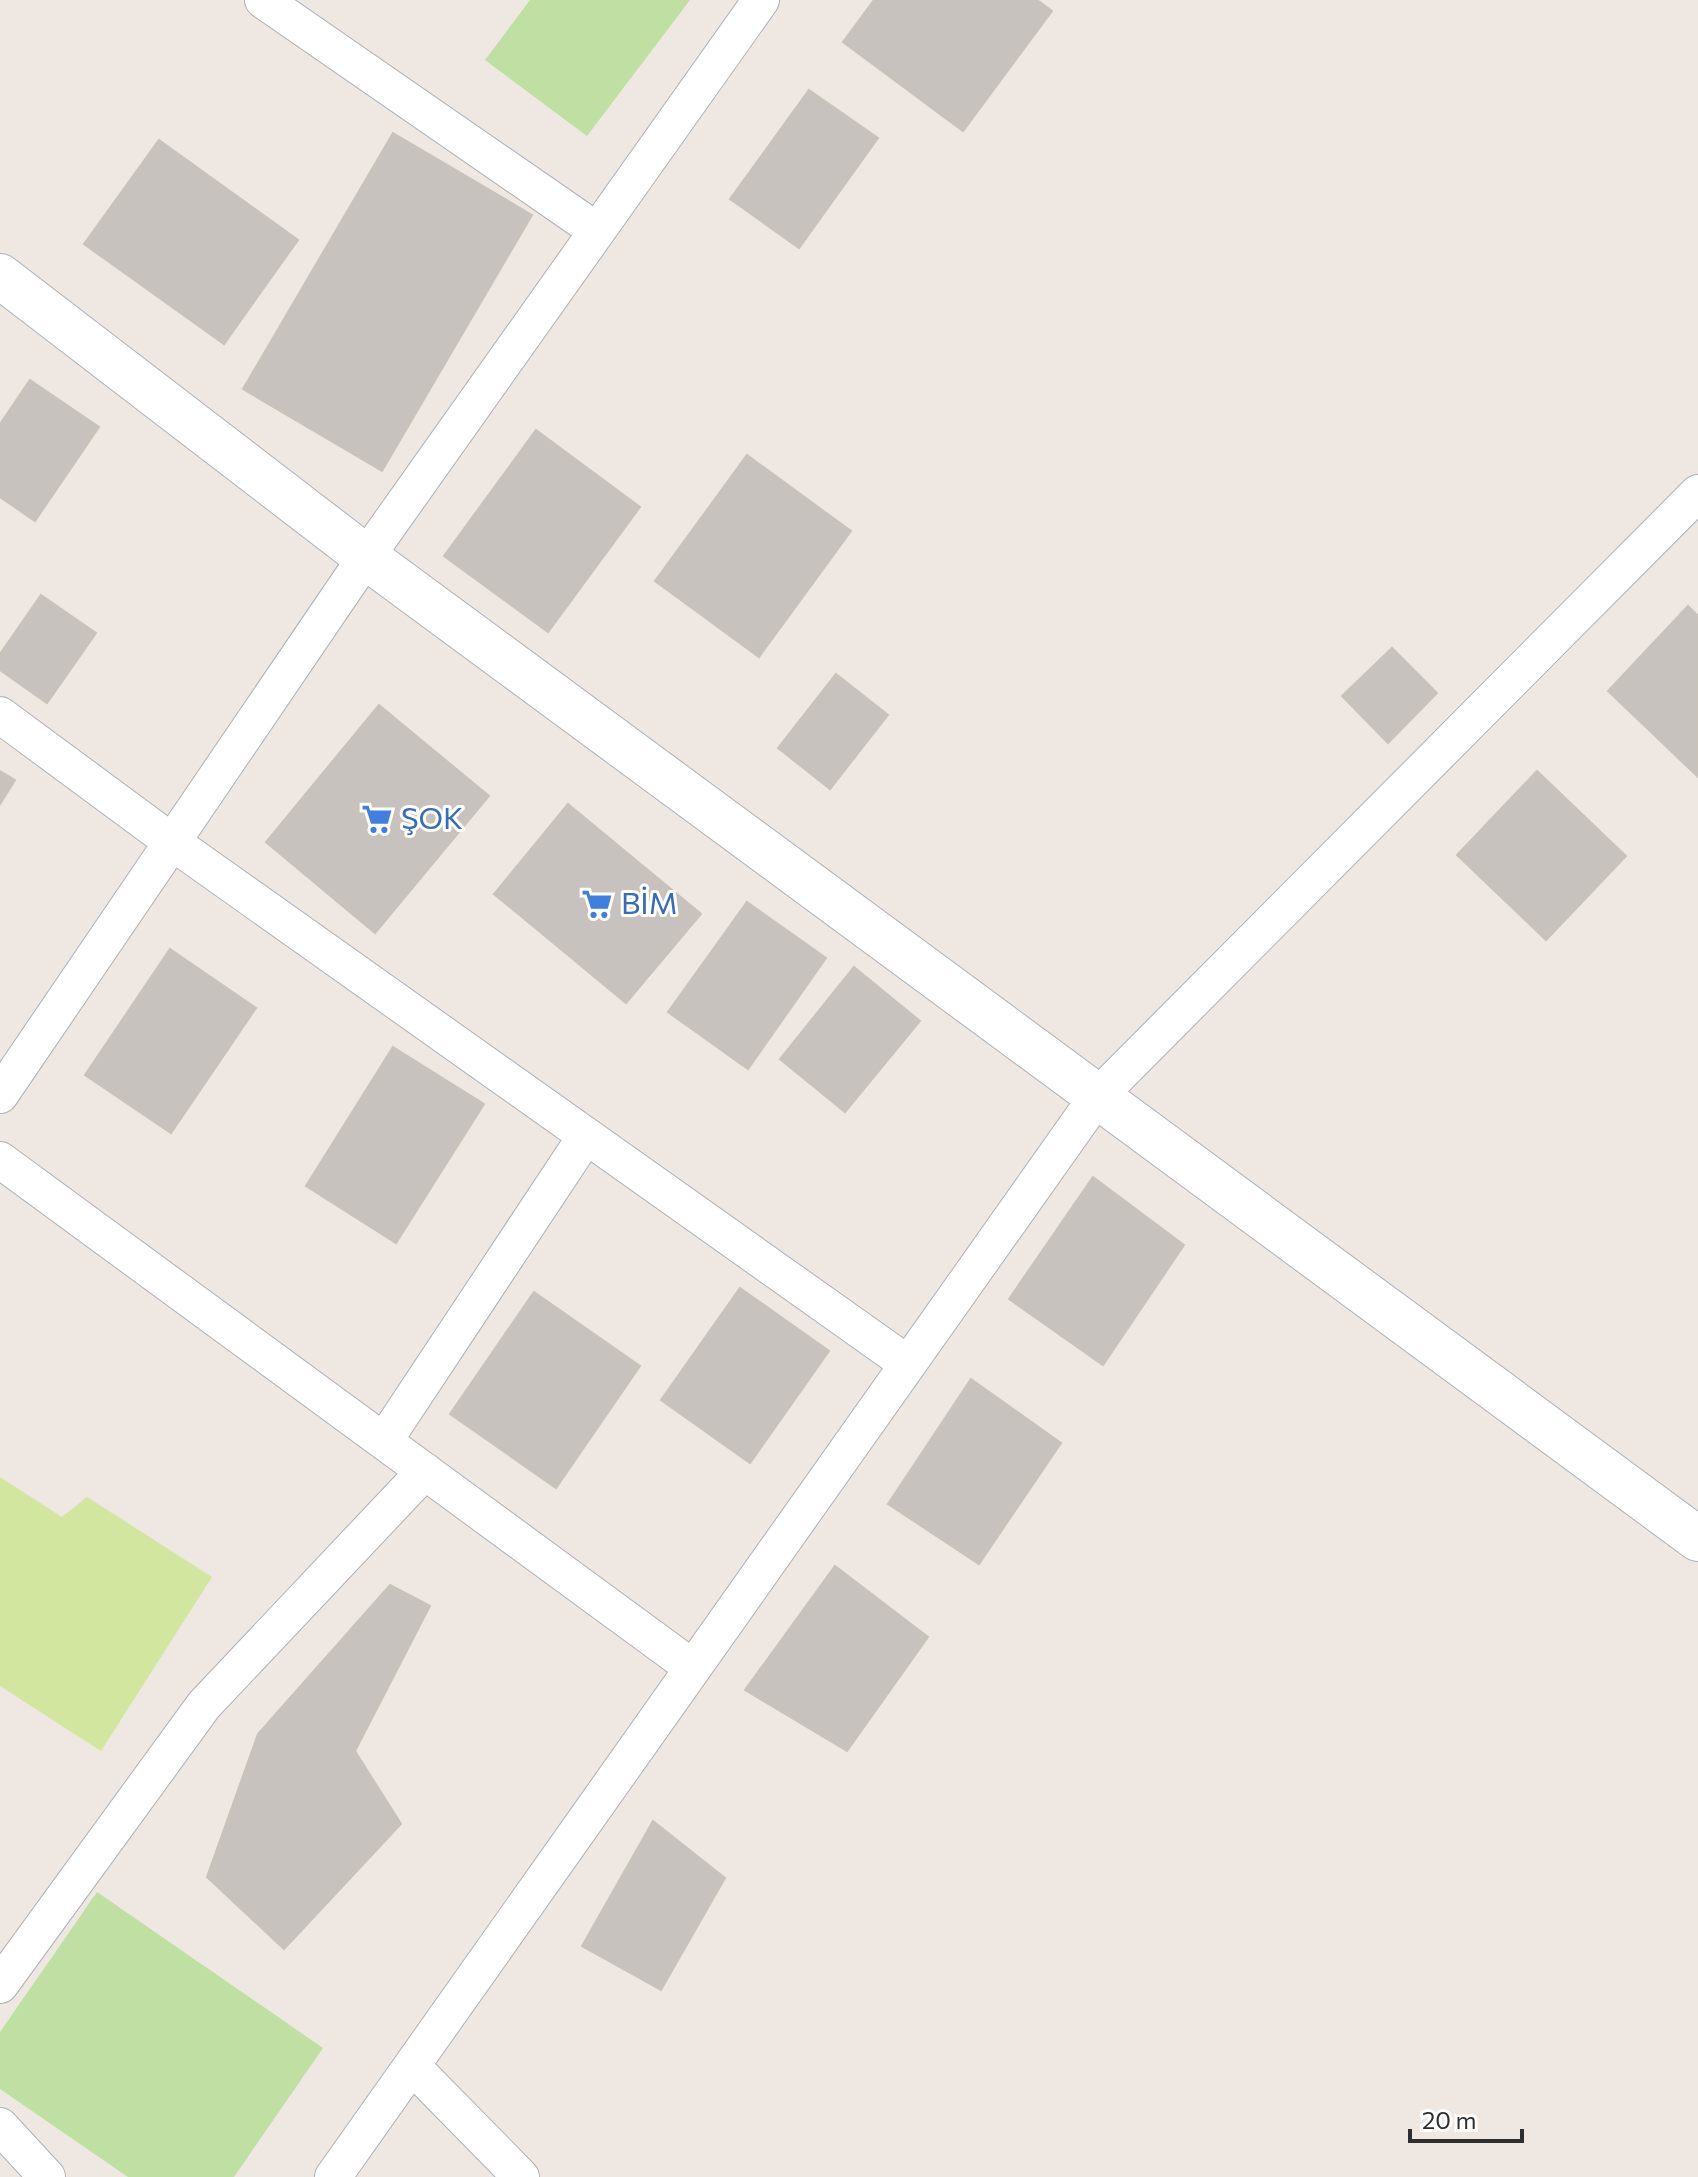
<svg xmlns="http://www.w3.org/2000/svg" width="1698" height="2177" font-family="Commissioner,sans-serif">
<style>
.green{fill:#c0e0a3}
.pitch{fill:#d2e69f}
.building{fill:#c7c2bd;stroke:#c9c2bb;stroke-width:2}
.lines{fill:none;stroke-linecap:round;stroke-linejoin:round}
.street-casing{stroke:#aeb1b9;stroke-width:38}
.secondary-casing{stroke:#aeb1b9;stroke-width:46}
.street{stroke:#fff;stroke-width:36}
.secondary{stroke:#fff;stroke-width:44}
.labels{text-anchor:middle;stroke-width:6;stroke-linejoin:round;paint-order:stroke}
.shop-label{font-size:30px;fill:#366cbe;stroke:#fff;text-anchor:start}
</style>
<rect width="100%" height="100%" fill="#eee7e2"/>
<!-- green -->
<path class="green" d="M530,0H690L587,136L485,60Z
M97,1892L323,2048L234,2177H128L0,2089V2032Z"/>
<!-- pitch -->
<path class="pitch" d="M0,1477L62,1517L87,1497L212,1577L101,1751L0,1686Z"/>
<!-- building -->
<path class="building" d="M874,0H1037L1052,11L963,131L843,42Z
M809,90L878,138L799,248L730,199Z
M393,133L532,215L382,471L243,389Z
M159,140L298,240L224,344L84,244Z
M30,380L99,427L35,521L0,497V424Z
M536,430L640,507L548,632L444,556Z
M747,455L851,531L759,657L655,581Z
M41,595L96,633L47,703L0,670V654Z
M1688,606L1698,616L1697,776L1608,691Z
M1392,648L1437,693L1388,743L1342,696Z
M836,674L888,715L830,789L778,748Z
M379,705L489,796L375,933L266,842Z
M0,771L15,780L0,804Z
M1537,771L1626,856L1546,940L1457,855Z
M568,804L701,914L626,1003L494,894Z
M747,902L826,958L748,1069L668,1012Z
M170,949L256,1008L171,1133L85,1075Z
M854,967L920,1021L845,1112L780,1059Z
M393,1047L484,1104L396,1243L306,1186Z
M1093,1177L1184,1245L1103,1365L1009,1299Z
M740,1288L829,1351L750,1463L661,1400Z
M534,1292L640,1366L556,1488L450,1414Z
M971,1379L1061,1443L979,1564L888,1504Z
M835,1566L928,1637L847,1751L745,1690Z
M390,1585L430,1606L355,1751L401,1824L284,1949L207,1877L258,1734Z
M653,1821L725,1878L661,1990L582,1946Z"/>
<g class="lines">
<!-- street casing -->
<g class="street-casing">
<path id="street" d="M263,0L597,231
M0,715L172,842L908,1364
M0,1095L366,557L761,0
M0,1160L693,1668
M384,1441L586,1136
M0,1985L204,1705L425,1471
M412,2066L521,2177
M0,2126L47,2177
M333,2177L1097,1097L1698,493"/>
</g>
<!-- secondary casing -->
<g class="secondary-casing">
<path id="secondary" d="M0,276L366,557L1698,1539"/>
</g>
<!-- street -->
<use href="#street" class="street"/>
<!-- secondary -->
<use href="#secondary" class="secondary"/>
</g>
<!-- icons -->
<defs>
<g id="supermarket-bare" transform="scale(2.4)"><path d="M-6-5.5h2.5l.6 2H6L4.5 2H-2.5L-4.4-4H-6ZM-1.5 3.2a1.3 1.3 0 1 0 .1 0ZM3 3.2a1.3 1.3 0 1 0 .1 0Z" fill="#3f7fe0" stroke="#fff" stroke-width="2.5" paint-order="stroke"/></g>
</defs>
<g fill-rule="evenodd">
<use href="#supermarket-bare" x="377" y="819"/>
<use href="#supermarket-bare" x="597" y="904"/>
</g>
<g class="labels">
<!-- shop labels -->
<g class="shop-label">
<text x="401" y="829">ŞOK</text>
<text x="621" y="914">BİM</text>
</g>
</g>
<!-- scale -->
<path d="M1410 2129v12h112v-12" fill="none" stroke="#2e2e2e" stroke-width="4"/>
<text x="1422" y="2129" font-size="24" fill="#2e2e2e" stroke="#ffffff" stroke-width="6" paint-order="stroke">20 m</text>
</svg>
